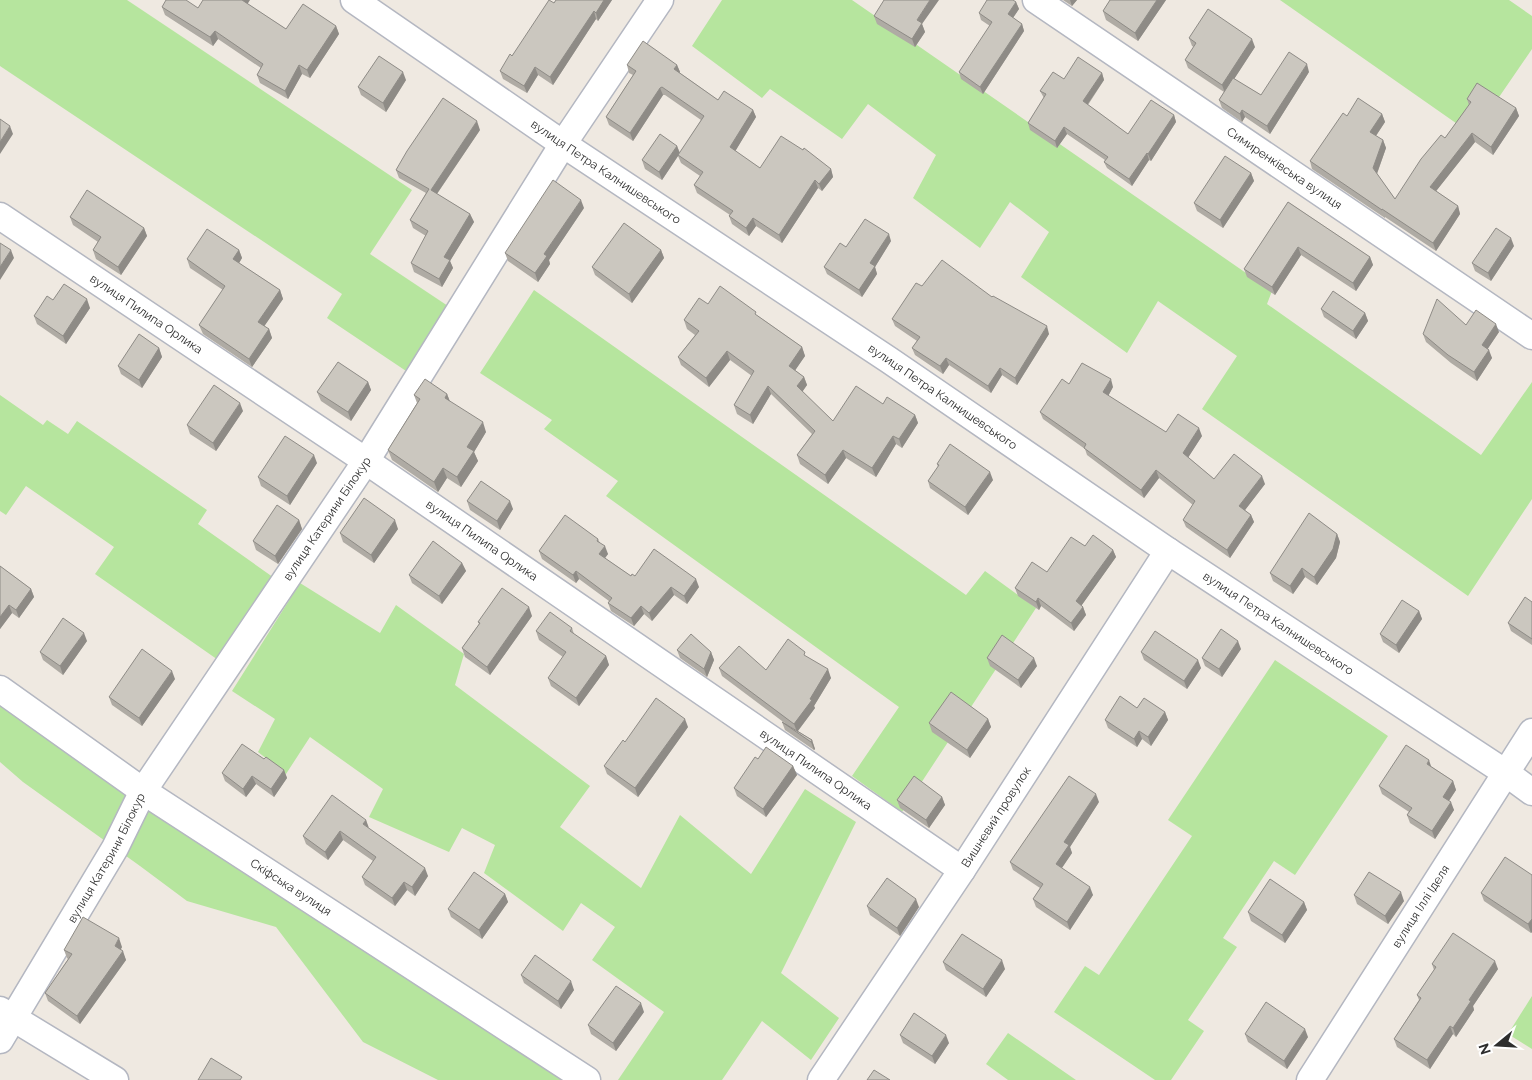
<svg xmlns="http://www.w3.org/2000/svg" width="1532" height="1080" font-family="Raleway,sans-serif">
<style>
.green{fill:#b6e59e}
.lines{fill:none;stroke-linecap:round;stroke-linejoin:round}
.minor-casing{stroke:#b4b7c1;stroke-width:29}
.minor{stroke:#fff;stroke-width:26}
.wall{fill:#afaba4}
.shaded-wall{fill:#8e8b86}
.building{fill:#cbc7bf;stroke:#8e8b86}
.labels{text-anchor:middle;stroke-width:4;stroke-linejoin:round;paint-order:stroke}
.street-label{font-size:12px;fill:#2e2e2e;stroke:#fff}
</style>
<rect width="100%" height="100%" fill="#efe9e1"/>
<!-- green -->
<path class="green" d="M0,0H127L412,190L370,254L460,314L418,379L327,318L342,294L0,66Z
M722,0H852L1272,291L1267,304L1481,455L1532,382V499L1468,596L1202,409L1237,356L1158,301L1127,353L1021,277L1049,232L1010,202L980,248L913,198L936,155L868,104L842,139L770,89L762,98L692,46Z
M1280,0H1509L1532,16V49L1473,135Z
M534,290L966,595L985,571L1036,608L902,812L852,776L899,707L606,496L618,481L544,429L552,420L480,373Z
M0,395L43,425L47,420L68,434L77,421L207,510L198,524L287,587L231,669L95,574L114,547L26,486L6,515L0,511Z
M300,583L380,633L396,605L464,654L455,685L590,786L560,827L641,888L680,815L751,874L805,789L856,822L781,973L839,1018L811,1060L762,1021L722,1080H618L664,1012L592,960L615,927L581,903L563,931L484,873L495,845L462,828L449,852L369,817L383,789L310,737L286,774L258,752L275,719L232,691Z
M1275,660L1388,736L1295,875L1274,861L1223,938L1237,947L1188,1020L1204,1031L1171,1080H1155L1054,1012L1085,966L1099,975L1192,836L1168,820Z
M0,689L587,1080H438L363,1042L276,927L187,901L140,866L23,782L0,762Z
M1532,996V1049L1508,1034Z
M1008,1033L1076,1080H1008L986,1064Z"/>
<g class="lines">
<!-- minor casing -->
<g class="minor-casing">
<g id="minor">
<path id="s1" d="M354,0L563,144L889,360L1168,551L1506,773L1532,792"/>
<path id="s2" d="M1036,0L1532,336"/>
<path id="s3" d="M0,216L366,461L962,870"/>
<path id="s4" d="M0,689L143,791L587,1080"/>
<path d="M0,1010L115,1080"/>
<path id="s5" d="M0,1040L115,848L143,791L366,461L563,144L660,0"/>
<path id="s6" d="M821,1080L962,870L1168,551"/>
<path id="s7" d="M1310,1080L1532,732"/>
</g>
</g>
<!-- minor -->
<use href="#minor" class="minor"/>
</g>
<!-- wall -->
<path class="wall" d="M556,0H612L598,21L596,19L553,85L538,75L527,93L503,79L500,71Z
M1063,0H1077L1072,6Z
M1110,0H1166L1138,41L1106,20L1103,11Z
M1016,2L1019,9L1013,18L1022,24L1024,31L983,94L961,79L959,72L990,26L981,20L979,13Z
M248,4L286,29L336,26L339,34L310,78L302,74L288,99L260,83L257,75L261,68L218,39L213,46L165,15L162,7L198,8Z
M874,16L922,24L925,32L915,47L877,24Z
M1189,38L1255,47L1234,79L1261,95L1309,72L1270,134L1245,117L1242,122L1222,108L1219,100L1224,92L1188,68L1185,60L1194,47L1192,46Z
M627,65H677L680,72V73L718,100L753,110L756,117L735,151L760,168L831,169L833,177L822,191L818,188L782,243L756,226L749,236L732,224L729,216L730,215L697,193L694,185L700,176L681,163L678,156L662,180L645,169L642,160L677,146L680,153L701,120L665,95H663L633,141L609,125L606,117L633,75L629,73Z
M1102,73L1104,80L1088,105L1128,134L1174,115L1176,122L1151,161L1149,160L1132,186L1107,168L1104,162L1105,160L1067,134L1057,148L1030,130L1028,123L1044,98L1040,91L1064,79Z
M406,80L386,112L361,95L358,87Z
M1467,99L1516,108L1519,116L1493,155L1475,142L1436,191L1458,206L1460,214L1436,251L1385,217V218L1312,169L1310,161L1347,116L1382,114L1385,122L1376,136L1383,140L1386,148L1377,174L1395,199L1445,138L1469,105Z
M480,130L437,194L470,214L474,222L450,261L453,268L442,287L414,272L411,263L426,236L413,228L410,220L426,193L399,178L396,170Z
M1251,173L1254,181L1223,228L1197,211L1194,203Z
M1288,202L1370,257L1373,265L1356,291L1301,255L1275,295L1247,277L1244,269Z
M584,208L549,260L550,264L538,282L508,261L505,253Z
M70,217L144,228L147,236L121,275L96,259L93,250L98,242L73,225Z
M891,241L875,267L877,274L862,297L827,274L824,267L846,247Z
M1514,246L1491,281L1475,271L1472,263Z
M239,250L242,258L239,263L280,290L283,299L264,326L269,329L272,338L252,367L203,334L199,325L223,290L190,268L187,259Z
M661,250L664,258L632,303L595,275L592,267Z
M922,286L992,297L1049,334L1017,385L1002,375L991,393L949,365L943,374L915,355L912,348L917,341L895,326L892,319Z
M53,300L90,308L66,344L37,324L34,316Z
M708,304L758,316L802,347L805,356L795,370L804,377L807,385L802,392L833,421L883,404L915,415L918,423L902,448L896,444L876,477L846,458L828,484L800,464L797,455L812,434L771,394L753,424L737,414L734,405L752,376L730,360L709,387L681,365L678,357L695,335L687,329L684,320Z
M1321,309L1365,313L1368,321L1356,339L1324,317Z
M1499,332L1487,349L1492,358L1477,381L1451,363L1426,342L1423,334Z
M159,348L162,357L142,388L121,374L118,366Z
M368,382L371,390L351,421L321,401L317,392Z
M1113,387L1108,396L1166,432L1202,436L1188,457L1214,479L1265,484L1245,510L1251,515L1254,522L1230,558L1186,527L1183,520L1193,505L1159,478L1144,498L1087,455L1085,449L1043,419L1040,412Z
M447,394L450,402L486,432L474,452L478,461L461,487L447,478L438,492L392,460L388,450L417,403L414,395Z
M243,411L216,451L190,434L187,425Z
M317,463L290,505L261,486L258,477Z
M937,464L993,480L968,515L930,488L928,481L938,467Z
M467,501L513,509L500,530L470,510Z
M299,520L302,529L278,564L256,550L253,541Z
M398,529L374,563L343,542L340,533Z
M1337,534L1340,542L1336,558L1317,585L1305,577L1293,594L1273,581L1270,573Z
M598,539L600,543L608,554L605,558L631,576H635L699,587L687,604L674,595L652,621L644,614L634,626L611,611L608,603L609,601L579,579L576,583L542,559L539,551Z
M1085,546L1113,550L1116,557L1081,606L1083,607L1086,615L1074,631L1041,606L1039,610L1018,596L1015,588L1047,572Z
M462,563L466,571L442,604L412,583L409,575Z
M0,566L31,589L34,597L19,618L12,613L0,629Z
M1532,602V645L1511,631L1508,623Z
M1419,611L1422,619L1399,653L1383,642L1380,634Z
M532,616L490,675L465,657L462,648L479,624L478,622Z
M572,628L574,634L606,656L609,665L579,706L551,686L548,678L563,657L539,640L536,631Z
M87,641L63,675L43,660L40,652Z
M1241,649L1222,677L1205,666L1202,658Z
M677,650L711,652L714,660L707,677L680,658Z
M1141,652L1201,668L1187,689L1144,660Z
M807,657L831,678L814,706L815,708L798,731L812,740L815,749L814,750L785,730L782,722L786,724L722,676L719,668L766,670Z
M987,658L1037,666L1021,688L990,666Z
M175,679L142,726L112,705L109,697Z
M1137,708L1165,712L1168,720L1151,746L1142,739L1137,747L1108,728L1105,720Z
M988,719L991,727L970,758L932,732L929,723Z
M688,727L638,797L607,774L604,766L625,742Z
M264,759L284,770L287,778L274,797L256,784L246,797L225,781L222,773Z
M758,759L793,766L797,775L766,817L737,796L734,788Z
M1432,767L1453,781L1456,790L1449,801L1454,810L1435,839L1410,823L1407,815L1409,812L1382,794L1379,786Z
M942,797L945,805L929,828L900,808L897,800Z
M1099,802L1070,847L1072,853L1062,868L1093,895L1070,930L1036,907L1033,899L1040,888L1013,870L1010,862Z
M366,820L368,828L428,876L415,896L407,890L395,906L365,885L362,877L373,861L343,840L328,860L306,844L303,836Z
M1532,875V932L1531,933L1484,901L1481,893Z
M505,894L508,902L482,939L451,917L448,909Z
M1354,895L1404,901L1388,924L1357,904Z
M1304,902L1307,910L1285,943L1251,921L1248,912Z
M867,906L919,907L900,936L870,915Z
M122,947L121,949L126,960L80,1024L48,1001L45,993L68,959L67,958L64,950Z
M943,962L1005,969L986,997L946,970Z
M1432,964L1498,969L1473,1006L1474,1010L1456,1037L1453,1034L1430,1069L1397,1047L1394,1039L1419,1000L1417,995L1434,970Z
M521,975L574,990L561,1009L524,983Z
M644,1012L616,1051L591,1034L588,1025Z
M1245,1034L1308,1037L1287,1069L1248,1042Z
M900,1035L949,1043L935,1064L903,1043Z"/>
<!-- shaded-wall -->
<path class="shaded-wall" d="M242,0H250L245,8Z
M604,0H612L598,21L596,13Z
M930,0H939L922,24L925,32L915,47L912,39L917,20Z
M1070,0H1077L1072,6Z
M1157,0H1166L1138,41L1135,33Z
M1016,2L1019,9L1010,22L1008,14Z
M594,11L596,19L553,85L550,77Z
M1022,24L1024,31L983,94L980,87Z
M336,26L339,34L310,78L307,70Z
M215,31L218,39L213,46L210,37Z
M1252,39L1255,47L1225,93L1222,85Z
M1307,64L1309,72L1270,134L1267,126Z
M299,65L302,74L288,99L285,91Z
M677,65L680,72L677,77L674,69Z
M535,67L538,75L527,93L524,86Z
M403,72L406,80L386,112L383,103Z
M1102,73L1104,80L1085,108L1083,101Z
M660,88L663,95L633,141L630,133Z
M1516,108L1519,116L1493,155L1491,147Z
M753,110L756,117L733,155L730,147Z
M1242,110L1245,117L1242,122L1240,114Z
M1382,114L1385,122L1373,140L1370,132Z
M1174,115L1176,122L1151,161L1148,154Z
M477,121L480,130L434,198L431,190Z
M10,126L13,134L0,154V142Z
M1064,127L1067,134L1057,148L1055,141Z
M1472,133L1475,142L1433,195L1430,187Z
M1383,140L1386,148L1376,176L1373,168Z
M677,146L680,154L678,155V156L662,180L659,172Z
M1147,153L1149,160L1132,186L1129,179Z
M831,169L833,177L822,191L819,184Z
M1251,173L1254,181L1223,228L1220,220Z
M815,180L818,188L782,243L779,235Z
M581,200L584,208L549,260L550,264L538,282L535,273L544,254Z
M1458,206L1460,214L1436,251L1433,243Z
M470,214L474,222L450,261L453,268L442,287L439,279L444,257Z
M753,218L756,226L749,236L746,228Z
M144,228L147,236L121,275L118,267Z
M889,234L891,241L875,267L877,274L862,297L859,290L870,263Z
M1511,238L1514,246L1491,281L1488,273Z
M1298,247L1301,255L1275,295L1272,287Z
M11,250L14,258L0,280V267Z
M239,250L242,258L236,268L233,259Z
M661,250L664,258L632,303L629,294Z
M1370,257L1373,265L1356,291L1353,283Z
M280,290L283,299L261,331L258,322Z
M87,299L90,308L66,344L63,336Z
M1365,313L1368,321L1356,339L1353,331Z
M1496,324L1499,332L1485,353L1482,345Z
M1047,326L1049,334L1017,385L1015,378Z
M269,329L272,338L252,367L249,359Z
M802,347L805,356L792,375L789,366Z
M159,348L162,357L142,388L139,380Z
M1489,350L1492,358L1477,381L1474,372Z
M727,351L730,360L709,387L706,378Z
M946,358L949,365L943,374L940,366Z
M1000,368L1002,375L991,393L988,386Z
M804,377L807,385L800,395L797,386Z
M1111,379L1113,387L1106,400L1103,392Z
M368,382L371,390L351,421L348,412Z
M768,386L771,394L753,424L750,415Z
M447,394L451,404L445,398Z
M240,403L243,411L216,451L213,443Z
M915,415L918,423L902,448L899,439Z
M483,422L486,432L474,452L478,461L461,487L457,477L467,447Z
M1199,428L1202,436L1186,461L1183,453Z
M893,436L896,444L876,477L872,468Z
M843,450L846,458L828,484L825,475Z
M314,455L317,463L290,505L287,496Z
M443,468L447,478L438,492L434,482Z
M1156,470L1159,478L1144,498L1141,490Z
M990,472L993,480L968,515L965,507Z
M1262,476L1265,484L1242,514L1239,506Z
M510,501L513,509L500,530L497,521Z
M1251,515L1254,522L1230,558L1227,550Z
M299,520L302,529L278,564L275,556Z
M395,520L398,529L374,563L371,555Z
M1337,534L1340,542L1336,558L1317,585L1314,577Z
M605,546L608,554L602,562L599,554Z
M1113,550L1116,557L1079,609L1076,601Z
M462,563L466,571L442,604L439,596Z
M1302,568L1305,577L1293,594L1290,586Z
M576,571L579,579L576,583L573,575Z
M696,579L699,587L687,604L684,596Z
M671,587L674,595L652,621L649,613Z
M31,589L34,597L19,618L16,610Z
M1038,598L1041,606L1039,610L1036,602Z
M9,605L12,613L0,629V617Z
M641,606L644,614L634,626L631,618Z
M529,607L532,616L490,675L487,667Z
M1083,607L1086,615L1074,631L1071,623Z
M1419,611L1422,619L1399,653L1396,645Z
M84,633L87,641L63,675L60,666Z
M1238,641L1241,649L1222,677L1219,669Z
M711,652L714,660L707,677L704,669Z
M606,656L609,665L579,706L576,698Z
M1034,658L1037,666L1021,688L1018,680Z
M1198,660L1201,668L1187,689L1184,681Z
M828,669L831,678L814,706L815,708L797,732L794,724Z
M172,671L175,679L142,726L139,718Z
M1165,712L1168,720L1151,746L1148,737Z
M685,719L688,727L638,797L635,788Z
M988,719L991,727L970,758L967,750Z
M1139,731L1142,739L1137,747L1134,739Z
M812,740L815,749L814,750L811,742Z
M1429,760L1432,769L1427,764Z
M793,766L797,775L766,817L763,809Z
M284,770L287,778L274,797L271,789Z
M252,776L256,784L246,797L243,789Z
M1453,781L1456,790L1446,805L1443,797Z
M1096,794L1099,802L1070,847L1072,853L1059,872L1056,864L1064,842Z
M942,797L945,805L929,828L926,820Z
M1451,802L1454,810L1435,839L1432,831Z
M366,820L369,828L363,824Z
M340,831L343,840L328,860L325,852Z
M425,868L428,876L415,896L412,887Z
M404,882L407,890L395,906L392,898Z
M1090,887L1093,895L1070,930L1067,922Z
M1401,892L1404,901L1388,924L1385,916Z
M505,894L508,902L482,939L479,930Z
M916,899L919,907L900,936L897,928Z
M1304,902L1307,910L1285,943L1282,935Z
M1532,919V932L1531,933L1528,924Z
M119,938L122,947L118,954L115,946Z
M123,951L126,960L80,1024L77,1016Z
M1002,960L1005,969L986,997L983,989Z
M1495,961L1498,969L1473,1006L1474,1010L1456,1037L1453,1028L1469,1000Z
M571,981L574,990L561,1009L558,1001Z
M641,1003L644,1012L616,1051L613,1043Z
M1450,1026L1453,1034L1430,1069L1427,1060Z
M1305,1029L1308,1037L1287,1069L1284,1061Z
M946,1035L949,1043L935,1064L932,1056Z"/>
<!-- building -->
<path class="building" d="M166,0H186L198,8L203,0H242L286,29L303,4L336,26L307,70L299,65L285,91L257,75L263,64L215,31L210,37L162,7Z
M549,0L554,3L556,0H604L596,13L594,11L550,77L535,67L524,86L500,71L510,54L512,56Z
M884,0H930L917,20L922,23L912,39L874,16Z
M987,0H1013L1016,2L1008,14L1022,24L980,87L959,72L992,22L979,13Z
M1110,0H1157L1135,33L1103,11Z
M1208,9L1252,39L1222,85L1185,60L1196,43L1189,38Z
M643,41L677,65L674,69L718,100L724,91L753,110L730,147L760,168L781,136L803,150L804,148L831,169L819,184L815,180L779,235L753,218L746,228L729,216L733,211L694,185L703,172L678,155L704,116L662,87L660,88L630,133L606,117L636,71L627,65Z
M1289,52L1307,64L1267,126L1242,110L1240,114L1219,100L1233,78L1261,95Z
M379,56L403,72L383,103L358,87Z
M1078,57L1102,73L1083,101L1128,134L1151,100L1174,115L1148,154L1147,153L1129,179L1104,162L1108,157L1064,127L1055,141L1028,123L1046,94L1040,91L1053,72L1064,79Z
M1477,83L1516,108L1491,147L1472,133L1430,187L1458,206L1433,243L1382,209V210L1310,161L1343,113L1347,116L1358,98L1382,114L1370,132L1383,140L1373,168L1395,199L1421,159L1441,135L1445,138L1471,102L1467,99Z
M443,98L477,121L431,190L470,214L444,257L450,260L439,279L411,263L428,231L410,220L429,189L396,170L407,151Z
M0,119L10,126L0,142Z
M660,134L677,146L659,172L642,160Z
M1225,156L1251,173L1220,220L1194,203Z
M553,180L581,200L544,254L547,256L535,273L505,253Z
M87,190L144,228L118,267L93,250L101,237L70,217Z
M1288,202L1370,257L1353,283L1298,247L1272,287L1244,269Z
M865,219L889,234L870,263L875,266L859,290L824,267L840,243L846,247Z
M624,223L661,250L629,294L592,267Z
M1496,228L1511,238L1488,273L1472,263Z
M207,229L239,250L233,259L280,290L258,322L269,329L249,359L199,325L225,286L187,259Z
M0,243L11,250L0,267Z
M942,260L992,297L993,296L1047,326L1015,378L1000,368L988,386L946,358L940,366L912,348L920,337L892,319L916,283L922,286Z
M64,284L87,299L63,336L34,316L47,296L53,300Z
M720,286L756,312L755,314L802,347L789,366L804,377L797,386L833,421L856,386L883,404L887,397L915,415L899,439L893,436L872,468L843,450L825,475L797,455L815,431L768,386L750,415L734,405L754,371L727,351L706,378L678,357L699,331L684,320L699,298L708,304Z
M1333,291L1365,313L1353,331L1321,309Z
M1437,299L1466,325L1476,310L1496,324L1482,345L1489,350L1474,372L1448,355L1423,334Z
M139,334L159,348L139,380L118,366Z
M338,362L368,382L348,412L317,392Z
M1082,363L1111,379L1103,392L1166,432L1178,414L1199,428L1183,453L1214,479L1234,454L1262,476L1239,506L1251,515L1227,550L1183,520L1195,501L1156,470L1141,490L1084,448L1086,444L1040,412L1062,379L1069,384Z
M425,379L447,394L445,398L483,422L467,447L474,451L457,477L443,468L434,482L388,450L420,399L414,395Z
M214,385L240,403L213,443L187,425Z
M285,436L314,455L287,496L258,477Z
M950,444L990,472L965,507L928,481L939,465L937,464Z
M481,481L510,501L497,521L467,501Z
M364,498L395,520L371,555L340,533Z
M277,505L299,520L275,556L253,541Z
M1309,513L1337,534L1333,549L1314,577L1302,568L1290,586L1270,573Z
M565,515L598,539L597,541L605,546L599,554L631,576L632,574L635,576L654,549L696,579L684,596L671,587L649,613L641,606L631,618L608,603L612,598L576,571L573,575L539,551Z
M1093,535L1113,550L1076,601L1083,607L1071,623L1038,598L1036,602L1015,588L1032,562L1047,572L1071,537L1085,546Z
M433,541L462,563L439,596L409,575Z
M0,566L31,589L16,610L9,605L0,617Z
M502,588L529,607L487,667L462,648L480,623L478,622Z
M1525,597L1532,602V639L1508,623Z
M1402,600L1419,611L1396,645L1380,634Z
M550,612L572,628L570,631L606,656L576,698L548,678L566,652L536,631Z
M63,618L84,633L60,666L40,652Z
M1221,629L1238,641L1219,669L1202,658Z
M1155,631L1198,660L1184,681L1141,652Z
M691,634L711,652L704,669L677,650Z
M1002,635L1034,658L1018,680L987,658Z
M788,639L805,652L804,655L828,669L810,699L812,700L794,724L719,668L739,646L766,670Z
M142,649L172,671L139,718L109,697Z
M951,692L988,719L967,750L929,723Z
M1120,696L1137,708L1144,698L1165,712L1148,737L1139,731L1134,739L1105,720Z
M656,698L685,719L635,788L604,766L623,740L625,742Z
M782,722L812,740L811,742Z
M242,744L264,759L266,757L284,770L271,789L252,776L243,789L222,773Z
M1406,745L1429,760L1427,764L1453,781L1443,797L1451,802L1432,831L1407,815L1412,808L1379,786Z
M766,747L793,766L763,809L734,788L755,757L758,759Z
M914,776L942,797L926,820L897,800Z
M1069,776L1096,794L1064,842L1069,845L1056,864L1090,887L1067,922L1033,899L1043,884L1010,862Z
M332,795L366,820L363,824L425,868L412,887L404,882L392,898L362,877L376,857L340,831L325,852L303,836Z
M1505,857L1532,875V919L1528,924L1481,893Z
M474,872L505,894L479,930L448,909Z
M1369,872L1401,892L1385,916L1354,895Z
M887,878L916,899L897,928L867,906Z
M1270,879L1304,902L1282,935L1248,912Z
M83,917L119,938L115,946L123,951L77,1016L45,993L72,954L64,950Z
M1453,933L1495,961L1469,1000L1471,1001L1453,1028L1450,1026L1427,1060L1394,1039L1421,998L1417,995L1436,967L1432,964Z
M962,934L1002,960L983,989L943,962Z
M535,955L571,981L558,1001L521,975Z
M616,986L641,1003L613,1043L588,1025Z
M1266,1002L1305,1029L1284,1061L1245,1034Z
M914,1013L946,1035L932,1056L900,1035Z
M211,1058L242,1077L240,1080H198Z
M874,1070L890,1080H867Z"/>
<g class="labels">
<!-- street labels -->
<g class="street-label">
<text dy="4" stroke="none"><textPath href="#s2" startOffset="300">Симиренківська вулиця</textPath></text>
<text dy="4" stroke="none"><textPath href="#s1" startOffset="305">вулиця Петра Калнишевського</textPath></text>
<text dy="4" stroke="none"><textPath href="#s3" startOffset="176">вулиця Пилипа Орлика</textPath></text>
<text dy="4" stroke="none"><textPath href="#s1" startOffset="710">вулиця Петра Калнишевського</textPath></text>
<text dy="4" stroke="none"><textPath href="#s5" startOffset="616">вулиця Катерини Білокур</textPath></text>
<text dy="4" stroke="none"><textPath href="#s3" startOffset="581">вулиця Пилипа Орлика</textPath></text>
<text dy="4" stroke="none"><textPath href="#s1" startOffset="1115">вулиця Петра Калнишевського</textPath></text>
<text dy="4" stroke="none"><textPath href="#s3" startOffset="986">вулиця Пилипа Орлика</textPath></text>
<text dy="4" stroke="none"><textPath href="#s6" startOffset="316">Вишневий провулок</textPath></text>
<text dy="4" stroke="none"><textPath href="#s5" startOffset="211">вулиця Катерини Білокур</textPath></text>
<text dy="4" stroke="none"><textPath href="#s4" startOffset="352">Скіфська вулиця</textPath></text>
<text dy="4" stroke="none"><textPath href="#s7" startOffset="206">вулиця Іллі Іделя</textPath></text>
</g>
</g>
<!-- north arrow -->
<g transform="translate(1497 1045) rotate(252)" stroke="#ffffff" stroke-width="4" paint-order="stroke">
<path d="M0-4L9 19L0 12L-9 19Z" fill="#2e2e2e"/>
<text y="-8" font-size="14" font-weight="bold" text-anchor="middle" fill="#2e2e2e">N</text>
</g>
</svg>
